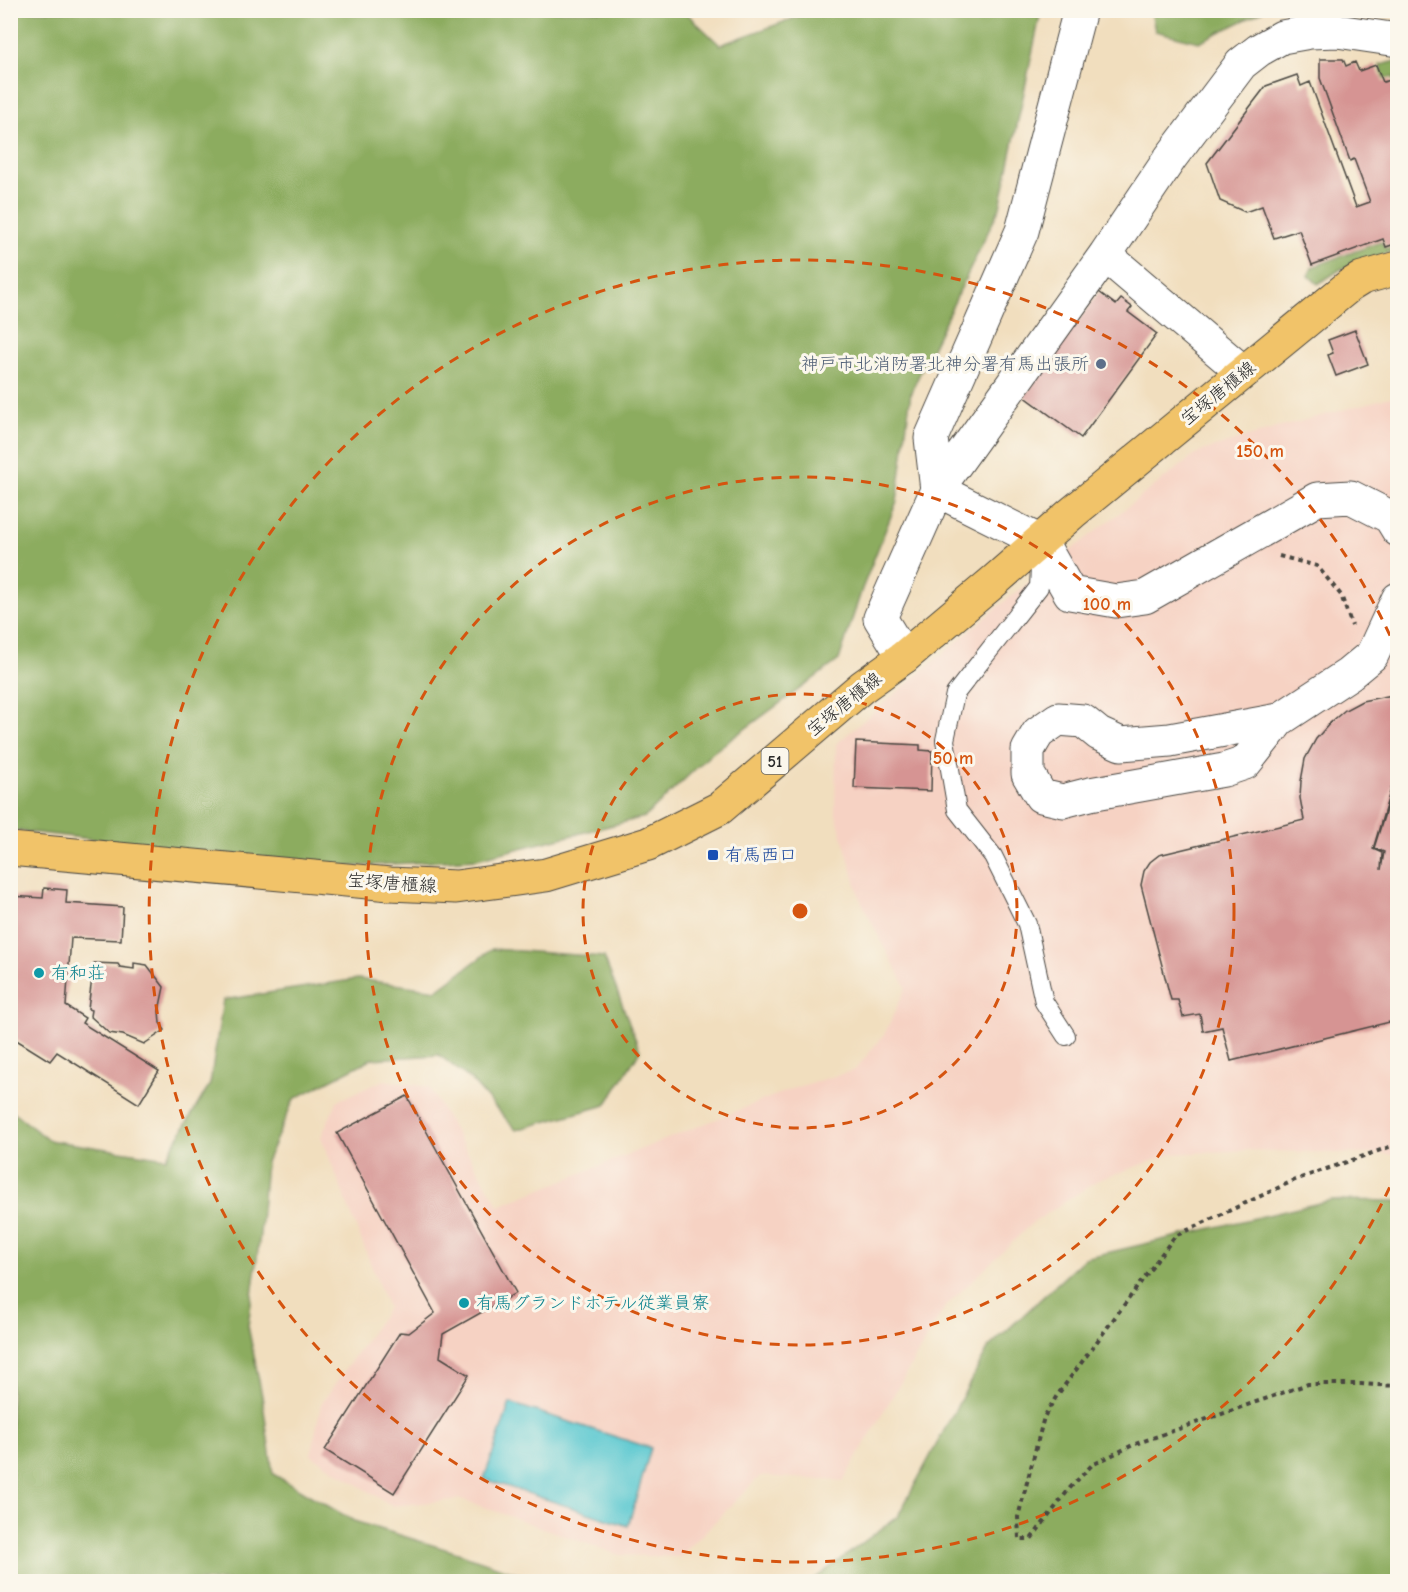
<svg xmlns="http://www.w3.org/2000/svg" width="1408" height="1592" font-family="'Comic Neue','Klee One',sans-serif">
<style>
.built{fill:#f6d2c3}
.forest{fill:#8cac5f;stroke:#5c6c45;stroke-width:1.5}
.water{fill:#5ac8d0;stroke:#427a7e;stroke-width:1.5}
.building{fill:#d69493}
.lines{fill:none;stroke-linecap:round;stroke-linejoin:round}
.service-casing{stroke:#494641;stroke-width:20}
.minor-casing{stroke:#494641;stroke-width:35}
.primary-casing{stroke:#494641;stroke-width:35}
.path{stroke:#494641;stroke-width:4;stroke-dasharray:4.5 4.5;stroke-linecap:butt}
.service{stroke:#fff;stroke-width:18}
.minor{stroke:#fff;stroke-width:33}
.primary{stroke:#f1c369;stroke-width:33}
.ring{fill:none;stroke:#d5540f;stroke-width:3;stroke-dasharray:10 8}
.service-dot{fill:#5c6f8a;stroke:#fbf7ec;stroke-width:2}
.transit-dot{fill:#1a4fb4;stroke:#fbf7ec;stroke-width:2}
.culture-dot{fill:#0f9aa8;stroke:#fbf7ec;stroke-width:2}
.labels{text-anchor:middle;stroke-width:6;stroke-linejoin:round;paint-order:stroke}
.shield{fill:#fbf7ec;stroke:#696865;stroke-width:1.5}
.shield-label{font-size:16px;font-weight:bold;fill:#2b2b2b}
.service-label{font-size:18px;fill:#4e5e75;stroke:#fbf7ec;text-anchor:end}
.street-label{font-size:18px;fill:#2b2b2b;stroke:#fbf7ec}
.transit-label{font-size:18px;fill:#164399;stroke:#fbf7ec;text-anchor:start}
.culture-label{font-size:18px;fill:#0d838f;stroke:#fbf7ec;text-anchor:start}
.centre{fill:#d5540f;stroke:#fbf7ec;stroke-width:3}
.ring-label{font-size:18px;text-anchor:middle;font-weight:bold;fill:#d5540f;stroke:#fbf7ec;stroke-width:6;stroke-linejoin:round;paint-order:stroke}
</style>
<rect width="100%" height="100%" fill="#fbf7ec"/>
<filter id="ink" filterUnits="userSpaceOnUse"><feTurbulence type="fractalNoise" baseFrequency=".0167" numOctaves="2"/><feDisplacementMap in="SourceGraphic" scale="12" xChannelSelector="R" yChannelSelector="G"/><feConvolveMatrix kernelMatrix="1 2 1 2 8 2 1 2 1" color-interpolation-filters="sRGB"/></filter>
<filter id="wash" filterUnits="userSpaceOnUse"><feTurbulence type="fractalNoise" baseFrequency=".008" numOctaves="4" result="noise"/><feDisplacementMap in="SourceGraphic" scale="24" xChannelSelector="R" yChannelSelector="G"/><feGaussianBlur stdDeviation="1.35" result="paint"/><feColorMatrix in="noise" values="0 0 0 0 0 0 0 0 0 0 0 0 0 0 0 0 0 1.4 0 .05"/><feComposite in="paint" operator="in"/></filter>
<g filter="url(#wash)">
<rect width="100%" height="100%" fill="#f1debe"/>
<!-- built -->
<path class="built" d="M1390,397H1397V1155L1249,1150L1172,1154L1098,1180L1030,1225L945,1307L843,1481L760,1476L680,1557L619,1555L461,1499L392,1506L311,1455L321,1404L388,1308L321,1137L337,1101L384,1080L429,1087L499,1206L794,1088L855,1070L885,1033L906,987L881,941L860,899L835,811L836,744L1011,596L1199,452L1280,427Z"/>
<!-- forest -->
<path class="forest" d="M11,11H684L720,45L814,11H1041L1000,207L911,392L897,501L862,589L839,660L712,753L645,817L477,859L341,867L11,830Z
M1151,11V10L1263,11L1199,42L1155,31Z
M1397,61H1398L1397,87L1393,77L1384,79L1380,65Z
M1381,242L1386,249L1397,245V250L1341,269L1318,284L1309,276L1312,267Z
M492,949L604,957L640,1051L606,1105L516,1130L471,1080L439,1055L371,1059L294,1099L266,1162L260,1235L248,1326L262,1396L273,1474L354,1521L455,1552L540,1581H11V1110L48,1140L166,1158L210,1084L223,1000L358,979L437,990Z
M1332,1200L1397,1201V1581H812L898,1516L989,1347L1085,1258Z"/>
<!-- water -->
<path class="water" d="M510,1403L651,1448L628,1526L484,1479Z"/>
<g id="blocks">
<!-- building -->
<path class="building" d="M1320,59H1343L1346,66L1355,62L1359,71L1376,65L1383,82L1391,80L1398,96V243L1386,247L1383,239L1312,265L1299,230L1274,238L1262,206L1245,212L1220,201L1207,163L1266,86L1297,75L1301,86L1310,82L1356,207L1370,202L1354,159L1350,161L1320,78Z
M1099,292L1116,305L1121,299L1132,307L1128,312L1157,334L1081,438L1024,396Z
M1355,330L1368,364L1336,376L1328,355L1333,353L1328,340Z
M1398,694V765L1373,849L1382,853L1381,870L1384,852L1374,848L1398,772V1020L1231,1061L1222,1027L1203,1031L1200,1014L1183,1017L1178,1000H1171L1141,885L1144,871L1150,862L1159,855L1304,820L1300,798L1301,781L1305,759L1316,739L1330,723L1345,710L1362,701Z
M856,742L920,745V750L932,751L931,791L854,788Z
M44,888L67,890L66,903L123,907L121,940L71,938L66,1006L85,1018L82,1023L159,1071L139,1104L57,1052L50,1061L10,1036V896L43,898Z
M94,963L118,964L120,967L134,969V963L147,965L164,987L159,1011L160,1023L165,1030L144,1044L123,1035L109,1033L90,1016L91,1010L88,1009Z
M407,1096L516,1293L443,1334L440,1357L469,1375L394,1493L325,1450L400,1332L409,1333L435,1313L337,1133Z"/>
</g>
</g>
<g filter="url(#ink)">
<use href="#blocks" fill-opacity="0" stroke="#494641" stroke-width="1.5"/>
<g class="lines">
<!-- service casing -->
<g class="service-casing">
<path id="service" d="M1041,548L1039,587L955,694L945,740L957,810L993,856L1027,924L1044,1002L1066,1036"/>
</g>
<!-- minor casing -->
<g class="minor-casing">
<path id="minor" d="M1105,255L1243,372
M937,490L1041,542L1070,593L1116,601L1145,597L1317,499L1351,497L1390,517L1398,530
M937,490L931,438L1022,231L1080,10
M904,657L880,618L937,490L1105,255L1171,157L1241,64L1259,50L1282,37L1310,32L1337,31L1398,40
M1279,720L1170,740L1121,744L1099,734L1083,721L1058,719L1038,733L1028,750V774L1041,796L1063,801L1090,794L1224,770L1245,763L1279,720L1349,674L1372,655L1398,599"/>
</g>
<!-- primary casing -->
<g class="primary-casing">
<path id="primary" d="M10,849L390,884L456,887L546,875L648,844L720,808L862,687L904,657L992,583L1072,513L1349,286L1362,278L1398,268"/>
</g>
<!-- path -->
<path class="path" d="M1279,556L1317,566L1341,595L1352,626
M1398,1144L1295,1180L1175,1236L1056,1397L1044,1417L1018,1517L1019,1539H1031L1070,1488L1092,1465L1135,1444L1308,1384H1361L1398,1386"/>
<!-- service -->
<use href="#service" class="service"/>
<!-- minor -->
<use href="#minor" class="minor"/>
<!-- primary -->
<use href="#primary" class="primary"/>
</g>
</g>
<!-- distance rings -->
<g class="ring">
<circle cx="800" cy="911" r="217"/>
<circle cx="800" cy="911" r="434"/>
<path d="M1397 1171A651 651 0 1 1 1397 651"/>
</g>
<!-- markers -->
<circle class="service-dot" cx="1101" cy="364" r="6"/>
<rect class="transit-dot" x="707" y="849" width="12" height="12" rx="3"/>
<g class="culture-dot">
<circle cx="39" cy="973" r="6"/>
<circle cx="464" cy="1303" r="6"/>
</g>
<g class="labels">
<!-- shield labels -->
<rect class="shield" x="761.5" y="748" width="27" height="26" rx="4.5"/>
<g class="shield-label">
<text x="775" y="767">51</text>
</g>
<!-- service labels -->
<g class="service-label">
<text x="1089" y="370">神戸市北消防署北神分署有馬出張所</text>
</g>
<!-- street labels -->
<g class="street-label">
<text transform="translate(1218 393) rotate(-39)" y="6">宝塚唐櫃線</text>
<text transform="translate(844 704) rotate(-39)" y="6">宝塚唐櫃線</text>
<text transform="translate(392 883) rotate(4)" y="6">宝塚唐櫃線</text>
</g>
<!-- transit labels -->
<g class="transit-label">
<text x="725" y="861">有馬西口</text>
</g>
<!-- culture labels -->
<g class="culture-label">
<text x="51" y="979">有和荘</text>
<text x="476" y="1309">有馬グランドホテル従業員寮</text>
</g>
</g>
<circle cx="800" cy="911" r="9" class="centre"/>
<g class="ring-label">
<text x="1260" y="457">150 m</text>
<text x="1107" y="610">100 m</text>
<text x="953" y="764">50 m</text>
</g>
<!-- margin -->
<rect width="1408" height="1592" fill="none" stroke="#fbf7ec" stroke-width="36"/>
</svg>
